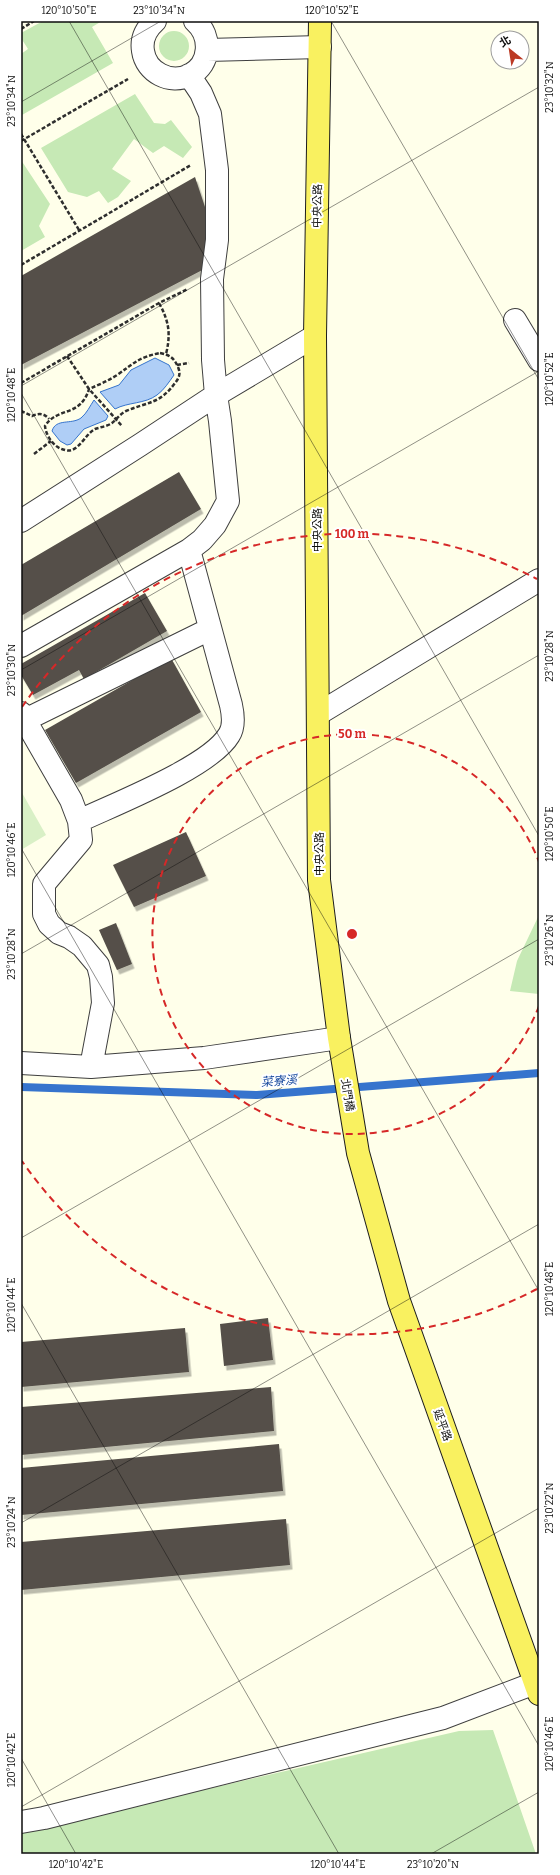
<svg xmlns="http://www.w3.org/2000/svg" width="560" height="1875" font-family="Bitter,'Noto Sans TC',serif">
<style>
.green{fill:#c6e9b5}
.pitch{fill:#d9f0c6}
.water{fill:#afcef6;stroke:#3674cd}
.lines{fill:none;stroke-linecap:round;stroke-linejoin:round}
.stream{stroke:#3674cd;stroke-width:8}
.building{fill:#544f48;filter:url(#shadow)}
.minor-casing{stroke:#3f3f3f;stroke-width:24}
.major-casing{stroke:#1d1d1d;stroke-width:24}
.path{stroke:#2e2e2e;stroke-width:2.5;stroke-dasharray:4 2;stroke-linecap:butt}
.minor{stroke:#fff;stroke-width:22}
.major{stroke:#f9f160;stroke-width:22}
.ticks{fill:none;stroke:#0c0c0c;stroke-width:1;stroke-opacity:0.45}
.ring{fill:none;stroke:#d62828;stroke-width:2;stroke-dasharray:7 5}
.labels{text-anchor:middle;stroke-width:4;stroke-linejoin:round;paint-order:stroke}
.street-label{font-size:11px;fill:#0c0c0c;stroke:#fff}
.water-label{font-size:12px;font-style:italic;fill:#15479d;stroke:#fff}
.centre{fill:#d62828;stroke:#fff;stroke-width:2}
.ring-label{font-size:12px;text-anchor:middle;font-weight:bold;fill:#d62828;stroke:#fff;stroke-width:4;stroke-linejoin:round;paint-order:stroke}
.neatline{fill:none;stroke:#0c0c0c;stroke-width:1.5}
.ticks-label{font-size:10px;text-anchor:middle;fill:#0c0c0c}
</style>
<defs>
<filter id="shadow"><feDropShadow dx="2.5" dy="4.5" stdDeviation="0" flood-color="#0004"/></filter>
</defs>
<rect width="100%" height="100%" fill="#ffffea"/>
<!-- green -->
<path class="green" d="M43,21H102L92,27L113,63L22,115L21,113V54L28,49L21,38V33Z
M159 46a15 15 0 1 1 30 0a15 15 0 1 1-30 0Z
M135,94L154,123L165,124L171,120L192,147L183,158L164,146L153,153L134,139L112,169L131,181L118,197L108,203L99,191L87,197L68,192L41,148Z
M21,160L50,204L39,226L45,237L21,251Z
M539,915V994L510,991L517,961Z
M493,1730L536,1854H21V1832L459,1731Z"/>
<!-- pitch -->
<path class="pitch" d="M21,791L46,835L21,850Z"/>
<!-- water -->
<path class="water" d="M155,358L169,365L174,375C169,382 164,390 157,395C145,404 128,402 115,409L100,392L119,385L131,370Z
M94,400L108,416L106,420L84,429L71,444L67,445L60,441L52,431C56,418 71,425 81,418C87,413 90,406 94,400Z"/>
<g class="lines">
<!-- stream -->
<path class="stream" d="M21,1087L257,1095L539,1073"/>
</g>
<!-- building -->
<path class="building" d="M195,177L212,228L208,267L21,365V276Z
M179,472L201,509L21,616V565Z
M145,593L167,631L84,679L79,670L33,695L21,675V664Z
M171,658L201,712L76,783L45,730Z
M186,832L206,876L134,907L113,865Z
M116,923L132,964L117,970L99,930Z
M268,1318L273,1360L224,1366L220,1324Z
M185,1328L189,1372L21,1387V1342Z
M271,1387L274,1431L21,1455V1407Z
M279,1444L283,1491L21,1515V1468Z
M286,1519L290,1565L21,1590V1542Z"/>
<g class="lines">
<!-- minor casing -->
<g class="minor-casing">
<path id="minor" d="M155,21C146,29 141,39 143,51C146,72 170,85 190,75C211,64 212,36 195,21
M207,50L320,47
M515,320L539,360
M21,521L140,445L216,395L315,336
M21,646L189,550L202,540L215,525L228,501L220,421L216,395L213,360L212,279L217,240V170L210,114L201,93L189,75
M21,713L71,800L79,821L81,840L44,884V914L49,924L59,933L69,937L82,946L98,965L101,977L103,1003L91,1067
M318,714L539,580
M25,720L210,629
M79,821C115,804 210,767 229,735C235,726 233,714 231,705L189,550
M21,1063L91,1067L204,1058L339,1038
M21,1822L44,1818L443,1718L535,1683"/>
</g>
<!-- major casing -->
<g class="major-casing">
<path id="major" d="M320,21L315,336L319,880L339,1038L358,1153L399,1301L539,1694"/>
</g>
<!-- path -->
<path class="path" d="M21,29L34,21
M21,134L79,230
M21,141L128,79
M21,265L191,165
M159,303C169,321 171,334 166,354
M160,353C170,355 174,358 178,367C181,374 179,378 175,383C160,404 147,402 126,411C120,414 117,419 112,423C108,426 101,427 95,429C85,434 78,454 65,450C54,448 46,436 45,426C58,406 80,418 89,389C98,385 108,381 117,375C133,364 139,357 160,353Z
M67,356L89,389L122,426
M177,365L189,363
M21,383L159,303L188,289
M21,411L32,416C39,413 44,413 49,419
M34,454L51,441"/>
<!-- minor -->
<use href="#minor" class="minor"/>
<!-- major -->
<use href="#major" class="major"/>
</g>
<!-- ticks -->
<path class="ticks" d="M69,21L539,836M331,21L539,380M21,102L161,21M21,386L539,87M21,393L539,1291M21,670L539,371M21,848L539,1746M21,954L539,655M21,1238L539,939M21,1303L339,1854M21,1523L539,1224M21,1758L76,1854M21,1807L539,1508M431,1854L539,1792"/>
<!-- distance rings -->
<g class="ring">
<path d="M539 1006A200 200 0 1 1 539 862"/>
<path d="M537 1289A400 400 0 0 1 22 1161M22 707A400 400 0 0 1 537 579"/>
</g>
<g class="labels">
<!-- street labels -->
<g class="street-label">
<text transform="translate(317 206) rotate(-89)" y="4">中央公路</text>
<text transform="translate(317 530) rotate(-90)" y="4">中央公路</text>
<text transform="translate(319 854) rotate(-90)" y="4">中央公路</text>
<text transform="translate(348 1095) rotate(80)" y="4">北門橋</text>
<text transform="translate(443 1425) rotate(70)" y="4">延平路</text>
</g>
<!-- water labels -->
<g class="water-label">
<text transform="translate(279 1081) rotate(-4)" y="4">菜寮溪</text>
</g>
</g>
<circle cx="352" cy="934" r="6" class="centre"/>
<g class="ring-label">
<text x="352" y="538">100 m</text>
<text x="352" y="738">50 m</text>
</g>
<!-- border -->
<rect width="560" height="1875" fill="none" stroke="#ffffff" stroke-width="44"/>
<!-- north arrow -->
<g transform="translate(510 50) rotate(330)"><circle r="19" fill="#ffffff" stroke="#9e9e9e"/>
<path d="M0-3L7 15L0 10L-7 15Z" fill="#bc3a24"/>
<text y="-6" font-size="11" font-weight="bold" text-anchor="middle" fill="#0c0c0c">北</text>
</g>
<rect x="22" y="22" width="516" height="1831" class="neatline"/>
<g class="ticks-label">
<text x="69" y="14">120°10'50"E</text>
<text x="159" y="14">23°10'34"N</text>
<text x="332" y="14">120°10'52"E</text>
<text transform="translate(549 87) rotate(-90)" y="4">23°10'32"N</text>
<text transform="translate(11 101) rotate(-90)" y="4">23°10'34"N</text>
<text transform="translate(549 379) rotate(-90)" y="4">120°10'52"E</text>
<text transform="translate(11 395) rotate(-90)" y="4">120°10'48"E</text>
<text transform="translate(549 656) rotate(-90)" y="4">23°10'28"N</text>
<text transform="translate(11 670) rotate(-90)" y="4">23°10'30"N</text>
<text transform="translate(549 834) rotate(-90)" y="4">120°10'50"E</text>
<text transform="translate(11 850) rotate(-90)" y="4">120°10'46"E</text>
<text transform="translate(549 940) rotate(-90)" y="4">23°10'26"N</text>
<text transform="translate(11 954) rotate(-90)" y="4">23°10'28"N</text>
<text transform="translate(549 1289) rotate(-90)" y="4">120°10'48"E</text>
<text transform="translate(11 1305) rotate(-90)" y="4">120°10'44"E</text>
<text transform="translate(549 1508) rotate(-90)" y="4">23°10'22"N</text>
<text transform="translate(11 1522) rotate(-90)" y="4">23°10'24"N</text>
<text transform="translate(549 1744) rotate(-90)" y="4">120°10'46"E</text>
<text transform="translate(11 1760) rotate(-90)" y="4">120°10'42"E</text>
<text x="76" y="1868">120°10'42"E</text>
<text x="338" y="1868">120°10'44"E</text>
<text x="433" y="1868">23°10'20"N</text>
</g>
</svg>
